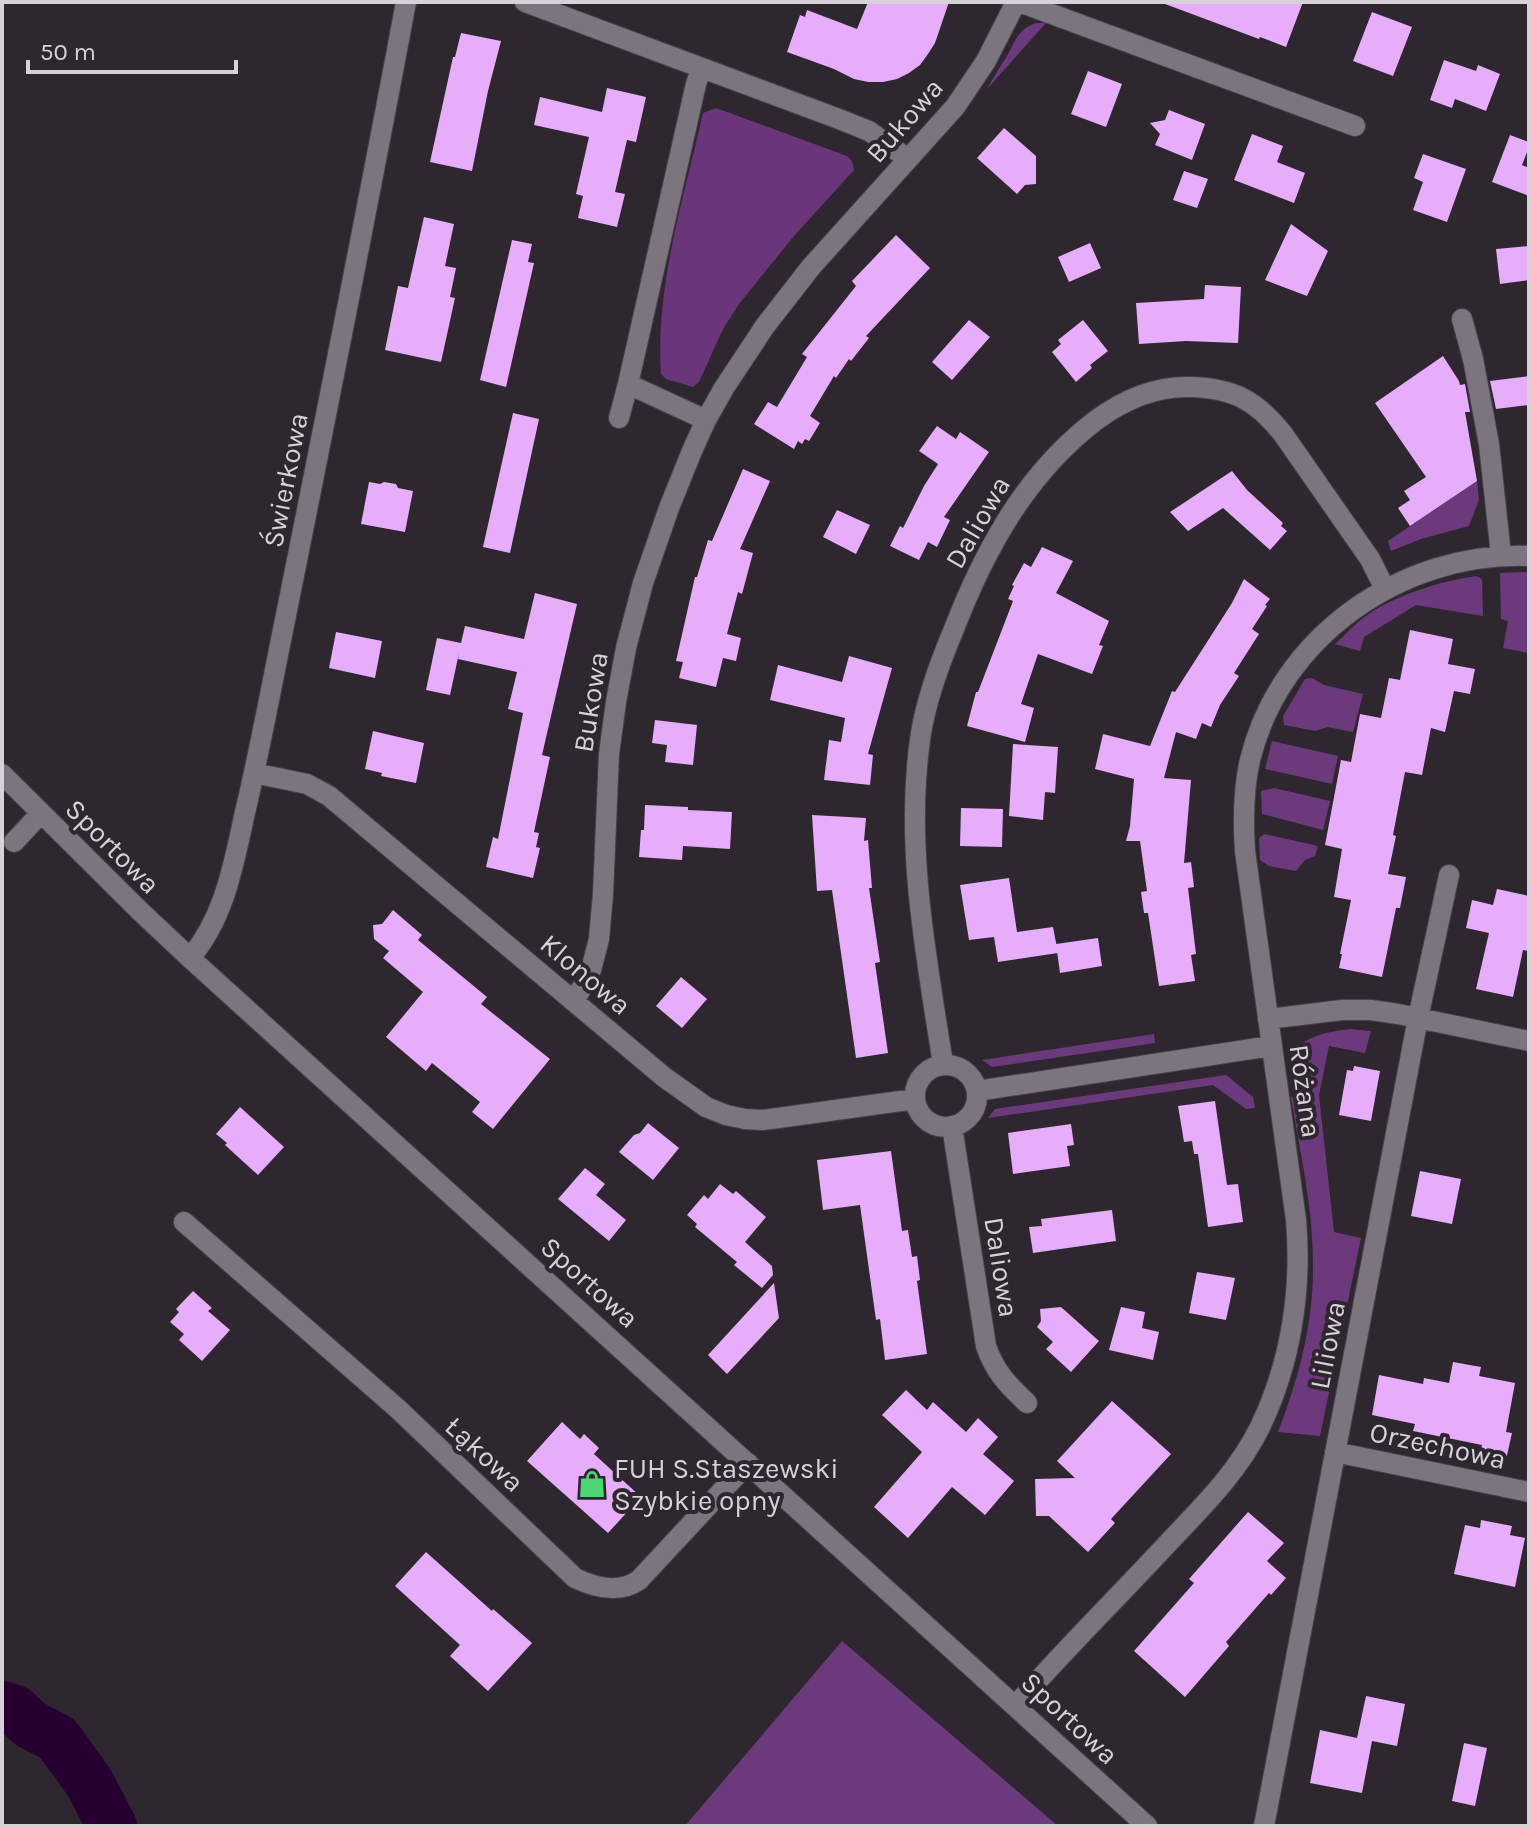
<svg xmlns="http://www.w3.org/2000/svg" width="1531" height="1828" font-family="Karla,sans-serif">
<style>
.green{fill:#6c3a7c}
.forest{fill:#6a357a}
.lines{fill:none;stroke-linecap:round;stroke-linejoin:round}
.river{stroke:#260031;stroke-width:50}
.building{fill:#e7acfa}
.minor-casing{stroke:#48424a;stroke-width:22}
.minor{stroke:#7c757f;stroke-width:20}
.labels{text-anchor:middle;stroke-width:8;stroke-linejoin:round;paint-order:stroke}
.street-label{font-size:28px;fill:#d6d2d7;stroke:#2e2730}
.poi-label{font-size:28px;fill:#d6d2d7;stroke:#2e2730;text-anchor:start}
</style>
<rect width="100%" height="100%" fill="#2e2730"/>
<!-- green -->
<path class="green" d="M1036,23H1046L987,89C993,78 1000,67 1007,56C1015,41 1018,29 1036,23Z
M1477,481L1479,500L1469,526L1421,539L1391,551L1388,541Z
M1529,572V653L1503,648L1508,621L1501,619L1500,573Z
M1476,576L1482,579L1483,616L1416,605L1364,637L1360,651L1335,644C1344,636 1353,626 1363,618C1395,595 1437,582 1476,576Z
M1312,678L1324,685L1363,694L1353,732L1328,727L1315,731L1284,725L1283,716L1305,679Z
M1272,741L1338,756L1332,784L1265,769Z
M1274,788L1330,801L1323,830L1262,814L1261,791Z
M1264,834L1318,846L1315,856L1305,860L1296,871L1269,866L1260,860L1259,838Z
M1350,1029L1371,1031L1365,1053L1329,1046L1319,1095L1334,1232L1361,1238L1320,1436L1278,1432C1299,1378 1314,1321 1313,1263C1313,1208 1300,1152 1291,1097L1298,1095L1293,1052C1308,1035 1327,1032 1350,1029Z
M1154,1034L1155,1043L992,1067L982,1060Z
M1226,1075L1253,1097L1255,1108L1246,1109L1213,1085L988,1118L995,1109Z
M842,1641L1058,1826H685Z"/>
<!-- forest -->
<path class="forest" d="M716,108L847,156L852,161L854,170L794,236L739,304L723,329L699,382L693,387L666,379L661,374C655,286 684,198 703,113Z"/>
<g class="lines">
<!-- river -->
<path class="river" d="M2,1706L15,1710L31,1725L57,1738L89,1782L112,1826"/>
</g>
<!-- building -->
<path class="building" d="M868,2H949L935,43L928,54L920,65L909,73L897,79L883,82H868L854,79L834,69L787,52L800,15L805,17L807,10L857,29Z
M1165,2H1303L1286,47L1260,37L1259,39L1165,4Z
M1372,12L1412,27L1393,76L1353,61Z
M461,33L501,41L488,91L472,171L430,162L453,57H455Z
M1444,60L1476,71L1478,65L1500,74L1486,111L1455,99L1452,108L1430,100Z
M1088,71L1122,84L1106,127L1071,114Z
M607,88L646,97L636,142L627,140L615,192L625,194L617,227L578,218L583,196L576,194L589,137L534,125L540,97L602,112Z
M1169,110L1205,124L1192,160L1155,145L1160,134L1150,123L1165,120Z
M1004,128L1036,156V184L1025,185L1017,194L977,158Z
M1252,134L1283,146L1277,162L1305,173L1294,203L1234,180Z
M1510,135L1529,142V147L1522,165L1529,168V196L1492,182Z
M1423,154L1466,169L1447,222L1413,210L1423,182L1414,178Z
M1184,171L1208,179L1197,208L1173,200Z
M424,217L454,224L445,266L456,268L450,297L455,298L441,362L385,350L398,286L408,288Z
M1291,224L1328,251L1307,296L1265,280Z
M896,235L930,268L866,336L869,338L851,361L849,359L836,378L834,376L810,416L820,423L809,441L805,439L802,444L798,441L794,449L754,424L768,402L777,407L807,357L802,354L856,286L852,281Z
M512,240L532,244L528,262L534,263L506,387L480,380Z
M1090,243L1101,268L1069,282L1058,257Z
M1529,246V280L1500,284L1496,249Z
M1205,285L1241,287L1238,343L1186,341L1139,344L1136,303L1204,299Z
M969,320L990,337L952,380L932,362Z
M1083,320L1108,351L1090,365L1092,368L1076,382L1052,352L1061,344L1058,340Z
M1443,356L1459,381L1460,385L1465,384L1470,412H1465L1477,481L1410,526L1398,508L1410,500L1404,491L1426,477L1375,403Z
M1529,376V405L1496,409L1490,381Z
M513,413L539,419L510,553L483,547Z
M937,426L956,439L960,432L989,452L944,517L950,520L937,547L928,542L919,560L890,546L900,526L903,528L924,486L938,464L919,451Z
M743,469L770,481L740,549L753,553L742,594L738,592L727,634L741,638L736,661L723,658L716,687L679,678L683,662L676,661L695,577H697L708,540L712,541Z
M1232,471L1247,490L1283,523L1281,526L1287,531L1270,550L1223,508L1188,531L1170,512Z
M369,482L380,484L384,482L396,484L398,488L413,491L405,532L361,524Z
M837,510L870,525L856,554L823,537Z
M1042,547L1073,561L1056,593L1109,621L1099,645L1103,646L1092,674L1038,654L1021,704L1034,708L1025,742L967,726L976,692H978L1013,601L1008,599L1014,586L1012,585L1024,563L1031,567Z
M1244,579L1270,599L1265,605L1267,606L1252,629L1259,634L1234,673L1239,676L1220,705L1211,727L1202,723L1196,739L1176,732L1164,778L1191,780L1184,863L1191,862L1194,887L1188,888L1196,954L1191,955L1195,981L1159,986L1148,913H1144L1141,892L1147,891L1140,841H1126L1130,826L1134,779L1095,769L1103,734L1150,746L1172,691L1175,692L1232,603Z
M535,593L577,604L542,755L550,757L534,832L539,833L536,847L540,848L533,878L486,867L493,837L498,839L523,713L508,709L517,672L458,659L459,653L450,695L426,690L437,638L461,643L465,626L524,639Z
M1410,630L1453,639L1448,664L1475,669L1470,694L1454,691L1445,732L1431,728L1422,775L1405,772L1393,835L1396,836L1388,874L1406,877L1400,908H1396L1382,977L1339,968L1342,954H1340L1351,900L1334,897L1342,849L1325,845L1341,760L1351,762L1360,714L1381,718L1389,678L1400,680Z
M336,632L382,641L375,678L329,668Z
M849,656L892,668L868,754L873,755L870,785L824,780L829,740L841,742L845,718L770,700L778,665L842,682Z
M655,720L697,725L693,765L665,762L667,745L652,743Z
M373,731L424,743L416,783L381,776L382,773L365,769Z
M1013,744L1058,747L1055,793L1045,792L1043,820L1009,816Z
M645,805L688,807V810L732,812L730,849L683,846L682,860L639,857L641,830H644Z
M961,808L1003,809L1002,847L960,846Z
M812,815L866,818L864,841L868,840L872,888H869L880,962L875,963L888,1053L856,1058L832,890L817,891Z
M1009,878L1017,932L1053,927L1058,953L998,962L994,937L969,940L960,885Z
M1497,889L1529,896V951L1523,950L1513,997L1476,989L1489,933L1466,928L1472,900L1493,905Z
M393,910L422,935L418,940L487,997L481,1004L550,1059L493,1129L472,1112L480,1102L432,1063L426,1071L386,1037L423,992L383,958L389,951L374,939L373,925L382,924Z
M1098,938L1102,966L1060,973L1056,944Z
M681,977L707,999L682,1028L656,1006Z
M1354,1066L1380,1071L1371,1121L1339,1115L1347,1070L1353,1071Z
M1215,1101L1227,1185L1238,1184L1243,1222L1208,1227L1198,1154H1194L1192,1141L1184,1142L1178,1106Z
M240,1107L284,1147L258,1175L225,1145L227,1143L216,1134Z
M648,1123L679,1148L653,1180L619,1152L634,1135L640,1133Z
M1071,1124L1074,1145L1067,1146L1070,1166L1013,1174L1008,1133Z
M891,1151L902,1231L908,1230L912,1257L917,1256L920,1280L917,1281L927,1354L885,1360L880,1319L876,1320L860,1205L823,1210L817,1160Z
M585,1168L605,1184L596,1195L626,1220L609,1241L558,1199Z
M1420,1171L1461,1179L1452,1224L1411,1216Z
M720,1184L733,1194L736,1191L766,1217L745,1242L772,1266L773,1275L762,1288L734,1265L737,1262L695,1227L697,1224L687,1215L704,1195L708,1199Z
M1112,1210L1116,1241L1033,1253L1029,1227L1042,1226L1041,1219Z
M1197,1272L1235,1278L1226,1320L1189,1313Z
M774,1283L779,1318L727,1374L708,1355Z
M193,1291L212,1308L208,1311L230,1330L202,1361L179,1340L184,1334L170,1322L179,1312L176,1309Z
M1061,1307L1099,1341L1071,1372L1046,1349L1053,1342L1037,1327L1041,1321L1040,1309Z
M1121,1307L1145,1312L1142,1328L1159,1332L1153,1360L1109,1350Z
M1453,1362L1481,1367L1479,1376L1515,1383L1506,1432L1512,1433L1506,1460L1480,1454L1482,1445L1413,1431L1415,1424L1372,1415L1379,1375L1423,1384L1424,1378L1449,1383Z
M906,1390L927,1410L933,1402L966,1432L978,1418L998,1437L983,1454L1014,1481L985,1515L952,1487L908,1538L874,1507L922,1452L882,1415Z
M1112,1401L1171,1454L1111,1519L1115,1523L1088,1552L1049,1516H1036L1035,1479L1075,1478L1057,1461Z
M562,1422L580,1439L584,1434L599,1448L594,1454L641,1497L608,1533L527,1461Z
M1248,1512L1284,1543L1267,1561L1286,1578L1271,1595L1269,1593L1226,1642L1229,1646L1185,1697L1134,1651L1194,1583L1189,1579Z
M1481,1520L1512,1526L1510,1535L1525,1538L1515,1587L1454,1574L1465,1525L1480,1528Z
M426,1552L492,1611L493,1609L532,1643L488,1691L450,1656L460,1645L395,1586Z
M1366,1696L1405,1704L1397,1746L1372,1741L1362,1793L1310,1783L1320,1730L1357,1738Z
M1464,1743L1487,1748L1475,1806L1452,1801Z"/>
<g class="lines">
<!-- minor casing -->
<g class="minor-casing">
<path id="minor" d="M525,2L839,119L869,131L908,159
M1019,2L1355,126
M701,69L696,84L628,384L706,420
M1462,319L1473,359L1489,444L1501,555
M619,418L628,384
M254,773L307,784L329,796L664,1077L706,1107L726,1115L745,1119L762,1120L778,1118L915,1099
M2,774L141,912L190,958L1147,1826
M14,842L41,813
M190,958C226,916 234,861 246,808C260,749 271,689 283,630C325,421 367,212 406,2
M574,1000L585,983L591,970L599,939L603,894L609,754L616,702L626,648L643,583L669,508L692,451L706,420L724,388L765,326L811,267L955,107L986,61L1016,2
M1268,1019L1342,1010H1371L1398,1014L1529,1041
M943,1064C926,955 904,843 921,733C927,697 940,662 954,629C985,549 1026,474 1095,421C1123,400 1154,386 1190,387C1233,388 1256,400 1283,434L1370,559L1385,589
M915 1096a31 31 0 1 1 62 0a31 31 0 1 1-62 0Z
M977,1091L1271,1046
M952,1126L986,1346C995,1372 1007,1384 1027,1403
M184,1222L398,1409L575,1578C596,1588 619,1594 639,1580L748,1463
M1335,1452L1529,1492
M1016,1705C1065,1649 1119,1596 1170,1541C1203,1506 1238,1472 1260,1427C1291,1363 1302,1290 1296,1220L1245,851C1243,820 1243,790 1250,760C1280,636 1403,551 1529,556
M1264,1826L1418,1018L1449,875"/>
</g>
<!-- minor -->
<use href="#minor" class="minor"/>
</g>
<!-- icons -->
<defs>
<g id="shop-bare" transform="scale(2.16)"><path d="M-5-2.5h2.3a2.7 3.5 0 0 1 5.4 0H5L5.5 6h-11ZM-1.5-2.5h3a1.5 2.3 0 0 0-3 0Z" fill="#4ed675" stroke="#2e2730" stroke-width="2.5" paint-order="stroke"/></g>
</defs>
<g fill-rule="evenodd">
<use href="#shop-bare" x="592" y="1484"/>
</g>
<g class="labels">
<!-- street labels -->
<g class="street-label">
<text transform="translate(904 120) rotate(-49)" y="10">Bukowa</text>
<text transform="translate(285 480) rotate(-79)" y="10">Świerkowa</text>
<text transform="translate(977 522) rotate(-60)" y="10">Daliowa</text>
<text transform="translate(590 702) rotate(-81)" y="10">Bukowa</text>
<text transform="translate(113 846) rotate(45)" y="10">Sportowa</text>
<text transform="translate(586 974) rotate(40)" y="10">Klonowa</text>
<text transform="translate(1306 1091) rotate(82)" y="10">Różana</text>
<text transform="translate(1002 1267) rotate(81)" y="10">Daliowa</text>
<text transform="translate(590 1282) rotate(42)" y="10">Sportowa</text>
<text transform="translate(1327 1345) rotate(-79)" y="10">Liliowa</text>
<text transform="translate(1438 1445) rotate(12)" y="10">Orzechowa</text>
<text transform="translate(485 1454) rotate(43)" y="10">Łąkowa</text>
<text transform="translate(1070 1718) rotate(43)" y="10">Sportowa</text>
</g>
<!-- poi labels -->
<g class="poi-label">
<text x="614" y="1478">FUH S.Staszewski<tspan x="614" dy="32">Szybkie opny</tspan></text>
</g>
</g>
<!-- border -->
<rect width="1531" height="1828" fill="none" stroke="#d6d2d7" stroke-width="8"/>
<!-- scale -->
<path d="M28 60v12h208v-12" fill="none" stroke="#d6d2d7" stroke-width="4"/>
<text x="40" y="60" font-size="24" fill="#d6d2d7" stroke="#2e2730" stroke-width="6" paint-order="stroke">50 m</text>
</svg>
